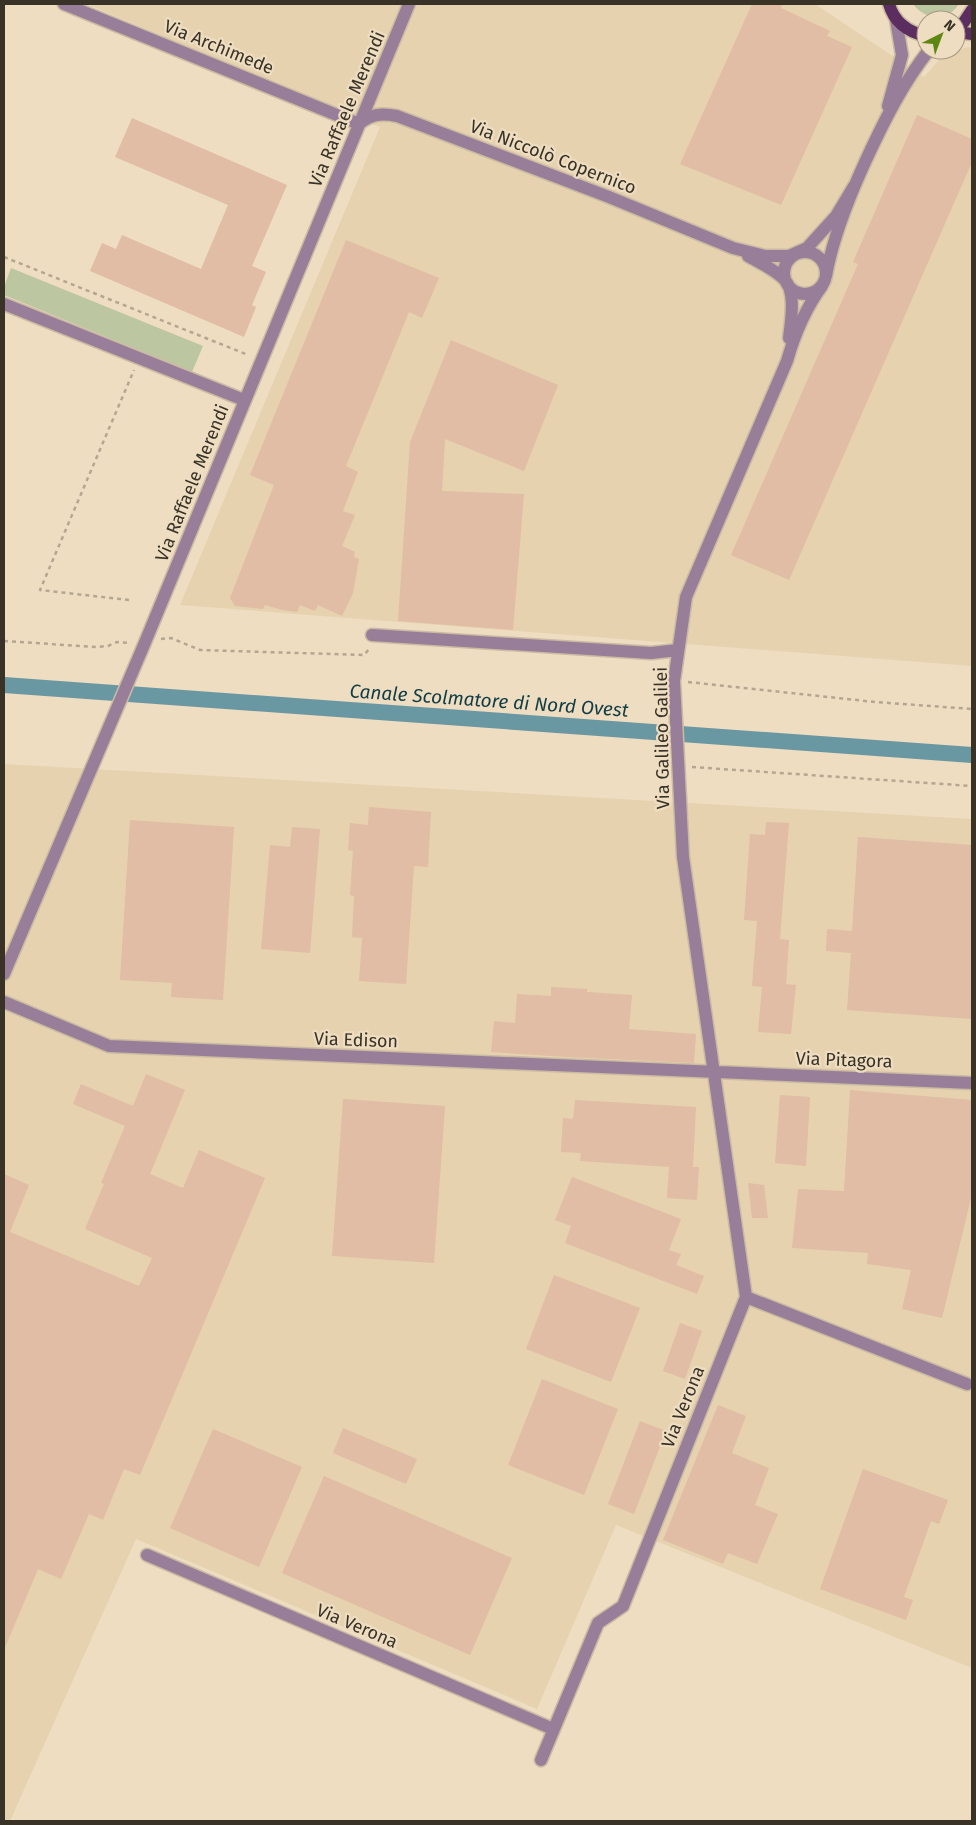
<svg xmlns="http://www.w3.org/2000/svg" width="976" height="1825" font-family="'Fira Sans',sans-serif">
<style>
.built{fill:#e6d2af}
.green{fill:#bcc6a1}
.lines{fill:none;stroke-linecap:round;stroke-linejoin:round}
.canal{stroke:#6998a3;stroke-width:16}
.building{fill:#e0bda4}
.minor-casing{stroke:#cabba2;stroke-width:15}
.major-casing{stroke:#cabba2;stroke-width:15}
.path{stroke:#b4a690;stroke-width:2.5;stroke-dasharray:4 4;stroke-linecap:butt}
.minor{stroke:#997e9a;stroke-width:12}
.major{stroke:#5b2e5f;stroke-width:12}
.labels{text-anchor:middle;stroke-width:4.5;stroke-linejoin:round;paint-order:stroke}
.street-label{font-size:18px;fill:#383227;stroke:#eeddc1}
.water-label{font-size:19px;font-style:italic;fill:#0f3c45;stroke:#eeddc1}
</style>
<rect width="100%" height="100%" fill="#eeddc1"/>
<!-- built -->
<path class="built" d="M87,4H815L924,77L945,53L968,47L972,48V666L180,605L380,127Z
M4,764L972,819V1668L616,1525L537,1709L136,1539L10,1821H4Z"/>
<!-- green -->
<path class="green" d="M913,4H959C947,22 925,20 913,4Z
M11,268L203,346L192,372L4,295V287Z"/>
<g class="lines">
<!-- canal -->
<path class="canal" d="M4,685L972,755"/>
</g>
<!-- building -->
<path class="building" d="M752,4H782L781,8L830,31L827,36L852,47L781,205L680,164Z
M917,115L972,139V162L789,580L731,555L858,264L853,262Z
M132,118L287,185L252,266L266,272L252,305L256,307L244,337L90,271L102,243L116,249L122,235L201,269L228,205L115,157Z
M346,240L439,278L422,318L409,312L346,466L358,472L343,511L355,515L342,546L355,552L354,557L359,559L353,593L342,616L318,605L315,611L300,605L297,612L282,610L265,605L263,609L235,606L230,598L274,485L250,475Z
M451,340L558,385L524,471L445,439L442,491L524,494L513,630L398,621L410,442Z
M369,807L431,812L428,867L414,866L406,984L359,981L362,938L352,937L354,896L350,895L353,851L348,850L350,823L368,825Z
M130,820L234,827L223,1000L171,997L172,983L120,980Z
M766,822L789,823L780,939L789,940L786,984L796,985L791,1034L758,1032L762,987L752,986L757,921L744,920L750,834L765,835Z
M292,827L320,829L310,953L261,949L270,845L290,847Z
M858,837L972,845V1019L847,1010L851,953L826,951L827,929L852,931Z
M551,987L587,989V992L632,995L629,1029L696,1034L694,1063L566,1057L491,1052L494,1021L515,1023L517,994L551,996Z
M146,1074L185,1090L150,1174L183,1188L199,1150L265,1178L140,1475L124,1469L103,1520L89,1514L61,1579L38,1569L4,1650V1174L29,1185L10,1232L139,1286L152,1258L85,1229L104,1184L101,1183L125,1126L73,1104L81,1084L133,1106Z
M850,1090L972,1100V1194L942,1318L902,1309L911,1270L867,1264L868,1253L792,1248L798,1189L844,1191Z
M780,1095L810,1097L806,1166L775,1163Z
M343,1099L445,1106L434,1263L332,1256Z
M575,1100L696,1107L693,1167H699L697,1200L667,1198L669,1167L580,1161L581,1153L561,1152L563,1118L573,1119Z
M572,1177L681,1219L669,1250L681,1254L676,1265L704,1276L697,1294L565,1243L571,1226L555,1220Z
M748,1183L764,1185L768,1218H752Z
M554,1275L640,1308L611,1382L526,1349Z
M680,1323L702,1331L685,1379L663,1371Z
M542,1379L618,1409L584,1495L508,1465Z
M718,1405L746,1416L732,1453L769,1468L755,1505L778,1514L757,1564L728,1553L723,1564L663,1540Z
M640,1421L666,1431L634,1514L608,1504Z
M343,1428L417,1459L406,1484L333,1453Z
M213,1429L302,1467L259,1567L170,1528Z
M863,1469L948,1500L939,1524L931,1521L904,1597L913,1600L906,1620L820,1589Z
M324,1476L512,1558L470,1655L282,1573Z"/>
<g class="lines">
<!-- minor casing -->
<g class="minor-casing">
<path id="minor" d="M64,4L359,124
M888,106L902,55L896,20
M359,124C371,114 381,113 397,116L609,197L733,248L765,256H789L807,248L836,216L854,186
M784 273a21 21 0 1 1 42 0a21 21 0 1 1-42 0Z
M748,256C760,263 776,270 785,280C796,293 791,321 789,338
M826,276C833,236 849,197 866,160C884,121 903,83 929,50
M4,304L244,400
M372,635L651,653L678,650
M4,974L146,640L409,4
M4,1002L109,1046L972,1083
M746,1297L967,1384
M147,1555L553,1729
M541,1760L598,1623L623,1606L746,1297L683,857L674,681L686,597L787,361C795,333 805,309 822,286"/>
</g>
<!-- major casing -->
<g class="major-casing">
<path id="major" d="M889,4C894,22 908,32 926,36
M956,29L964,22L972,10
M956,32L972,34"/>
</g>
<!-- path -->
<path class="path" d="M4,257L248,355
M129,600L40,590L134,370
M161,639L171,638L200,650L364,655L370,648
M4,641L96,647L108,646L117,642L131,643
M688,682L875,702L972,709
M692,767L972,786"/>
<!-- minor -->
<use href="#minor" class="minor"/>
<!-- major -->
<use href="#major" class="major"/>
</g>
<g class="labels">
<!-- street labels -->
<g class="street-label">
<text transform="translate(219 47) rotate(22)" y="6">Via Archimede</text>
<text transform="translate(347 109) rotate(-67)" y="6">Via Raffaele Merendi</text>
<text transform="translate(553 157) rotate(21)" y="6">Via Niccolò Copernico</text>
<text transform="translate(192 483) rotate(-68)" y="6">Via Raffaele Merendi</text>
<text transform="translate(662 738) rotate(-91)" y="6">Via Galileo Galilei</text>
<text transform="translate(356 1040) rotate(2)" y="6">Via Edison</text>
<text transform="translate(844 1060) rotate(2)" y="6">Via Pitagora</text>
<text transform="translate(683 1407) rotate(-68)" y="6">Via Verona</text>
<text transform="translate(357 1626) rotate(23)" y="6">Via Verona</text>
</g>
<!-- water labels -->
<g class="water-label">
<text transform="translate(489 700) rotate(4)" y="7">Canale Scolmatore di Nord Ovest</text>
</g>
</g>
<!-- border -->
<rect width="976" height="1825" fill="none" stroke="#383227" stroke-width="10"/>
<!-- north arrow -->
<g transform="translate(941 35) rotate(42)"><circle r="24" fill="#eeddc1" stroke="#a59983"/>
<path d="M0-4L9 19L0 12L-9 19Z" fill="#5e8712"/>
<text y="-8" font-size="14" font-weight="bold" text-anchor="middle" fill="#383227">N</text>
</g>
</svg>
